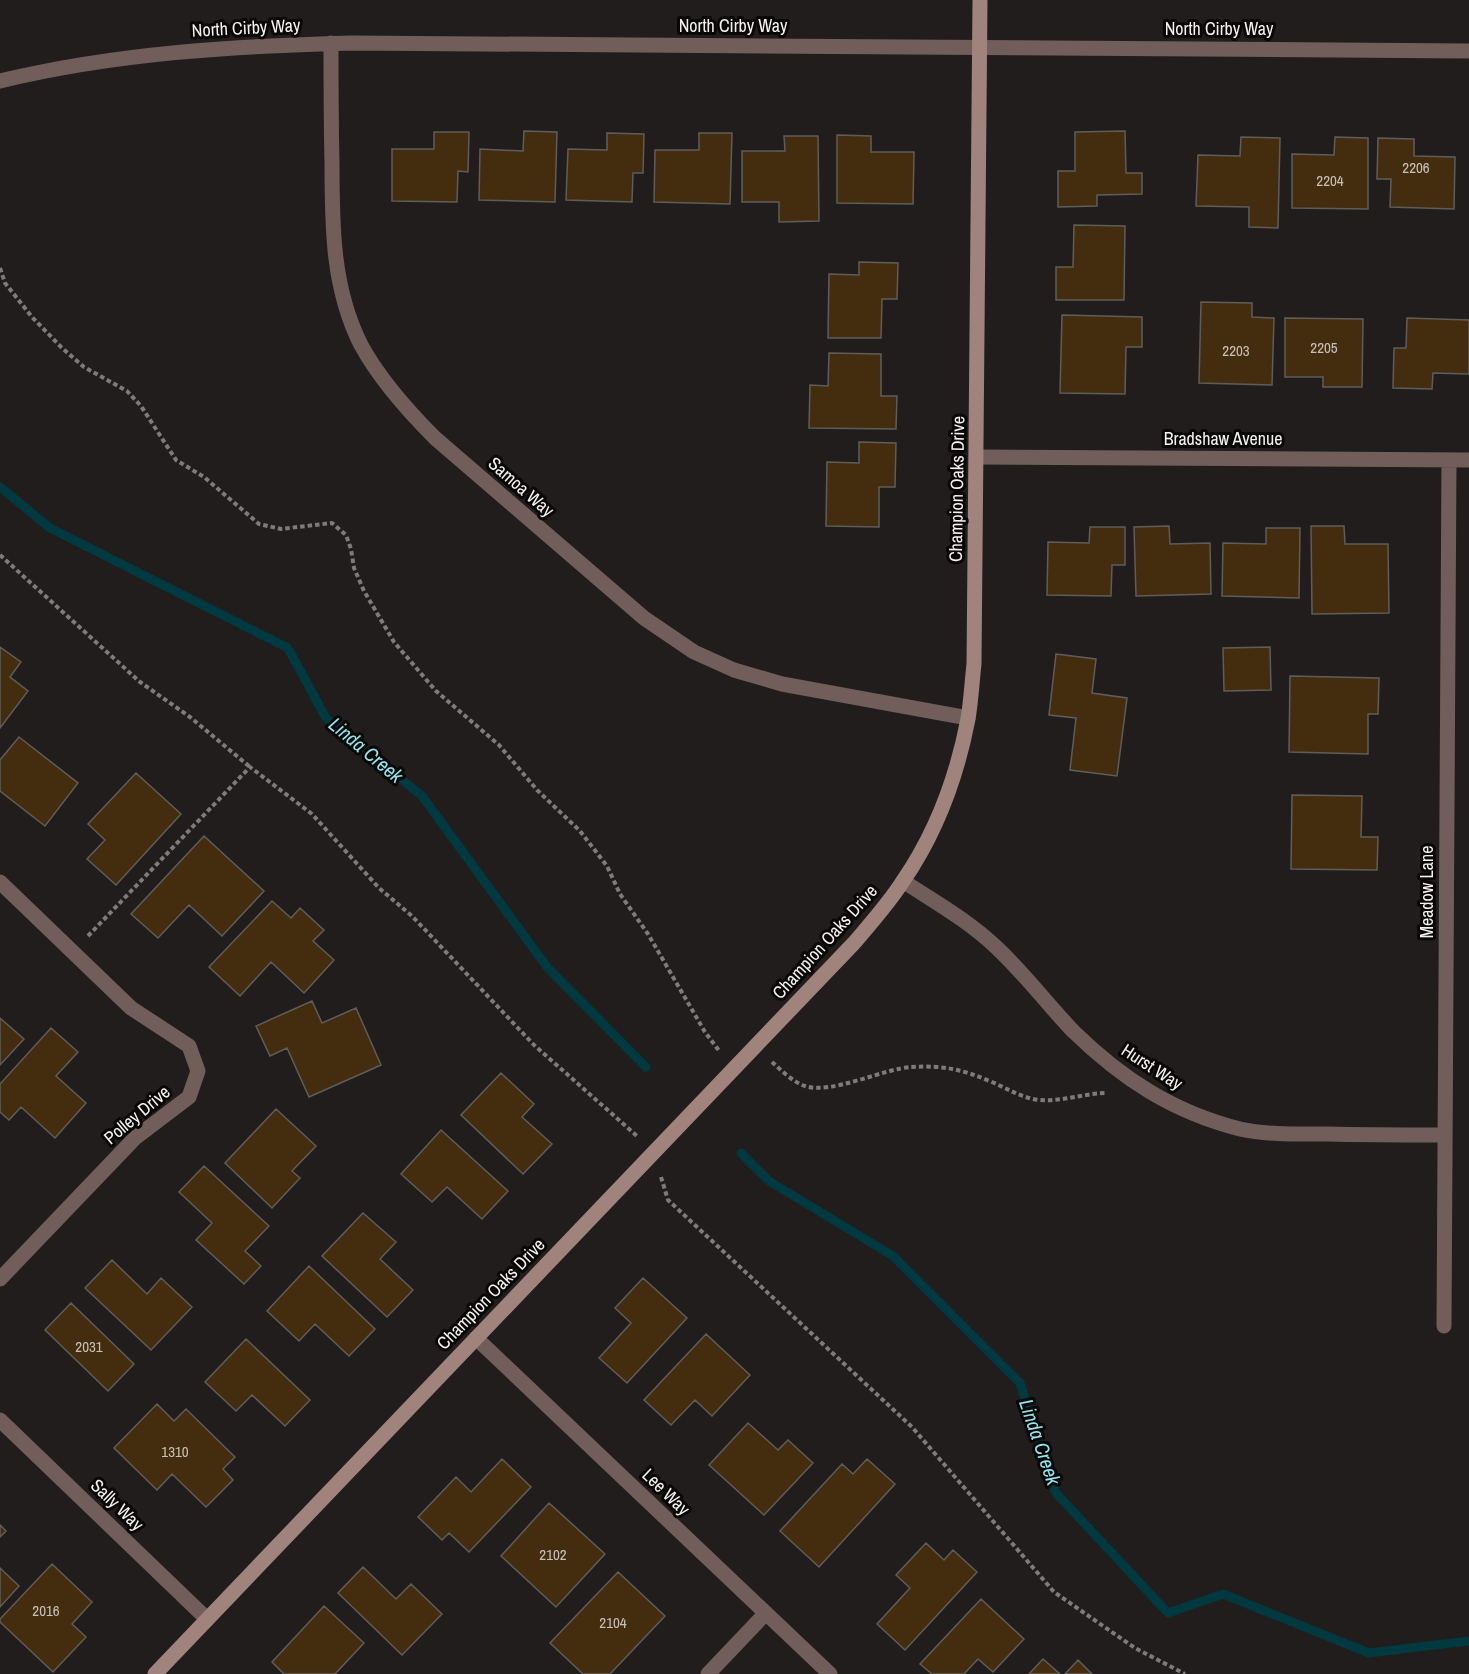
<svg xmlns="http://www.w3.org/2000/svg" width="1469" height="1674" font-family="'Archivo Narrow',sans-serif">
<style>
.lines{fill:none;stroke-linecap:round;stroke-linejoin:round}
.stream{stroke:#00393f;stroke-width:9}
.building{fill:#442d0f;stroke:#5f5d5a;stroke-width:1.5}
.path{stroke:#7f7b7a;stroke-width:4;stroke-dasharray:4.5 3;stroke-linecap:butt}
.street{stroke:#715e5b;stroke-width:15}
.secondary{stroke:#a0837d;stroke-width:15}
.labels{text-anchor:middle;stroke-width:6;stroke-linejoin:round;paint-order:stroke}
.number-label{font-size:15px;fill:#c8c0b8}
.street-label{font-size:18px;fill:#f4f1f0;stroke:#090807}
.water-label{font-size:20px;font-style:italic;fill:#8fe6f0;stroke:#090807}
</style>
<rect width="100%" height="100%" fill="#211d1c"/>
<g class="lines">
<!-- stream -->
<path class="stream" d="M0,487L50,528L288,648L326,718L422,796L547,967L646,1067
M741,1153L769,1181L893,1256L1020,1383L1056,1493L1168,1613L1223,1594L1369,1653L1469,1641"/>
</g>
<!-- building -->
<path class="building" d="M524,131L557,132L555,202L479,200L480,149L523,151Z
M1125,131L1126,173H1142V194L1097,195V206L1058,207V171H1075V132Z
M434,132H469L468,172L458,171L457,202L392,201V149H434Z
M607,133L644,134L643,173H633L632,202L566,200L568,149L607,150Z
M699,133H732L730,204L654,202L655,150H699Z
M837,135L871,136V152H914L913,204L837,203Z
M784,136H818L819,221L779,222V202H742V151H785Z
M1241,137L1280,138L1278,228L1249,227V207L1196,206L1198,155L1240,156Z
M1335,137L1368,138V209L1292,208V154L1334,155Z
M1378,138L1414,139V156L1455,157L1454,209L1390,207L1391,179H1377Z
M1074,225L1125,226L1124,300H1056V267H1073Z
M859,262L898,263L897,299H882L881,338H828L829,274L859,275Z
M1201,302L1252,303V317L1274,318L1272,385L1199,383Z
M1062,315L1142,317V347H1126L1125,394L1060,393Z
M1285,318L1363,319L1362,387H1323V377H1285Z
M1407,318L1469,320V374L1433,373L1432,389L1393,388L1394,348H1406Z
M829,353L881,354V396H897L896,429L809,428L810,385L828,386Z
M859,442L896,443L895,487H879V527L826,526L827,462L859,463Z
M1169,526L1170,544L1210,543L1211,594L1136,596L1134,527Z
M1311,526H1344L1345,544H1388L1389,613L1312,614Z
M1090,527H1125V565H1112L1111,596L1047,595L1048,542L1089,543Z
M1266,528H1300L1299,598L1222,596L1223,543L1266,544Z
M0,647L21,662L10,677L28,691L0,728Z
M1270,647L1271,690L1224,691L1223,648Z
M1056,654L1096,659L1092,693L1127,698L1117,776L1070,770L1076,718L1049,715Z
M1290,676L1379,678L1378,714H1368V754L1289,752Z
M19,737L78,783L45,826L0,791V760Z
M136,773L181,814L116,885L87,859L105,840L88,824Z
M1292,795L1362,796L1361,837H1378L1377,870L1291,869Z
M204,836L264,891L222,936L189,905L158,938L131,914Z
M272,901L291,918L300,908L324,930L313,941L334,960L304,993L271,962L240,996L209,967Z
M312,1001L322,1023L356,1008L381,1065L309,1097L287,1048L270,1056L256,1026Z
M0,1018L24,1039L0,1065Z
M51,1028L78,1052L56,1076L86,1103L55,1138L21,1107L9,1120L0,1112V1084Z
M501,1073L534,1104L522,1117L552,1144L523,1174L461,1115Z
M276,1109L316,1146L292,1171L300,1178L272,1208L225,1163Z
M441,1130L508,1191L482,1219L447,1187L432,1202L401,1174Z
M204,1166L269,1226L245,1251L261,1266L244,1284L196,1240L212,1223L179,1192Z
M363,1213L396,1242L380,1259L413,1290L387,1317L322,1256Z
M112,1260L147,1294L161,1278L192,1307L151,1350L85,1288Z
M309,1266L375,1329L349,1356L315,1324L299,1341L267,1311Z
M643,1278L687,1318L627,1383L599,1358L631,1323L615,1308Z
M71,1303L134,1364L108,1391L45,1330Z
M706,1334L750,1375L712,1416L695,1400L671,1425L644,1400Z
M246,1339L310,1400L285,1426L252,1395L236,1411L205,1382Z
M157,1404L174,1421L186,1409L235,1457L223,1469L233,1480L206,1507L172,1474L157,1490L114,1448Z
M748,1423L778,1450L788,1440L813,1463L764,1515L709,1465Z
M502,1459L531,1487L469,1552L449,1533L442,1540L418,1517L456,1477L471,1492Z
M867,1459L895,1484L819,1567L780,1531L842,1464L853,1474Z
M549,1503L605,1554L556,1607L501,1556Z
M0,1525L6,1531L0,1537Z
M926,1543L944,1560L953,1550L977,1572L905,1650L877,1624L910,1588L896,1575Z
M52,1564L92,1602L72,1624L86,1637L53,1672L0,1622V1619Z
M363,1567L396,1599L411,1584L442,1614L402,1655L338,1593Z
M0,1568L19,1586L0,1607Z
M618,1572L665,1616L610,1674H583L550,1643Z
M981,1599L1024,1639L993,1672L978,1659L964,1674H932L920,1664Z
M324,1606L364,1643L335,1674H284L272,1662Z
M1043,1659L1060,1674H1029Z
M1078,1660L1092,1674H1065Z"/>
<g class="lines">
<!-- path -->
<path class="path" d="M0,268L5,283L32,317L62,348L84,367L127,391L141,406L176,460L204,477L259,524L281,529L332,523L346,535L351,549L354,568L364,591L394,642L436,691L499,745L537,790L580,831L607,866L620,894L648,934L705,1032L720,1052
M0,555L140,682L190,717L250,767
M88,936L250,767L312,814L379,888L412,916L534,1045L637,1136
M772,1062C782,1071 793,1082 805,1086C831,1095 885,1068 912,1067C944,1065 964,1070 992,1082C1008,1089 1022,1098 1039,1100C1062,1102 1085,1093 1107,1093
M661,1177L668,1200L912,1427L1054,1592L1135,1648L1185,1674"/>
<!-- street -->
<path class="street" d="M331,43C331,83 331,123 332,162C332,225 332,288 361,345C380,380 407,410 435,438L644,618L694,652L734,670L782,684L968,718
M0,81C116,53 234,46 352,43L1469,51
M977,457L1469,460
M903,881C935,902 969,921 996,947C1024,973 1047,1004 1073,1031C1122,1079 1173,1112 1240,1129C1267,1135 1299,1134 1327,1134C1366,1135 1406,1135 1445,1135
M0,882L131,1008L189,1046L198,1071L189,1097L135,1138L0,1279
M1444,1326L1449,460
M476,1338L830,1674
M0,1420L207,1619
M708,1674L766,1613"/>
<!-- secondary -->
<path class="secondary" d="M155,1674L854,943C871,923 889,903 903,881C936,833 957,776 968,719C971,701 972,682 974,664L980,0"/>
</g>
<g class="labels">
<!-- number labels -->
<g class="number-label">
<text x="1416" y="173">2206</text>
<text x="1330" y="186">2204</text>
<text x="1324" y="353">2205</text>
<text x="1236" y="356">2203</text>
<text x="89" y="1352">2031</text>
<text x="175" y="1457">1310</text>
<text x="553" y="1560">2102</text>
<text x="46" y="1616">2016</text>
<text x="613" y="1628">2104</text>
</g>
<!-- street labels -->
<g class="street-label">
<text x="733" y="32">North Cirby Way</text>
<text transform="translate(246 28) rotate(-3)" y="6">North Cirby Way</text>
<text x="1219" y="35">North Cirby Way</text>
<text x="1223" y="445">Bradshaw Avenue</text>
<text transform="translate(521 487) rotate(41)" y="6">Samoa Way</text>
<text transform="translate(957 489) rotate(-89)" y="6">Champion Oaks Drive</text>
<text transform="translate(1427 892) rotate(-90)" y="6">Meadow Lane</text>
<text transform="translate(825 942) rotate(-48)" y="6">Champion Oaks Drive</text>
<text transform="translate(1152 1067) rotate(33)" y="6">Hurst Way</text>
<text transform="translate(137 1115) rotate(-40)" y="6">Polley Drive</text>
<text transform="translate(491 1294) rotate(-46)" y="6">Champion Oaks Drive</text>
<text transform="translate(666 1492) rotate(44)" y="6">Lee Way</text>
<text transform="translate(117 1505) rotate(44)" y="6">Sally Way</text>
</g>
<!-- water labels -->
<g class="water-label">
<text transform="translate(366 750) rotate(40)" y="7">Linda Creek</text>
<text transform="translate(1040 1442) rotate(71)" y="7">Linda Creek</text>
</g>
</g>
</svg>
